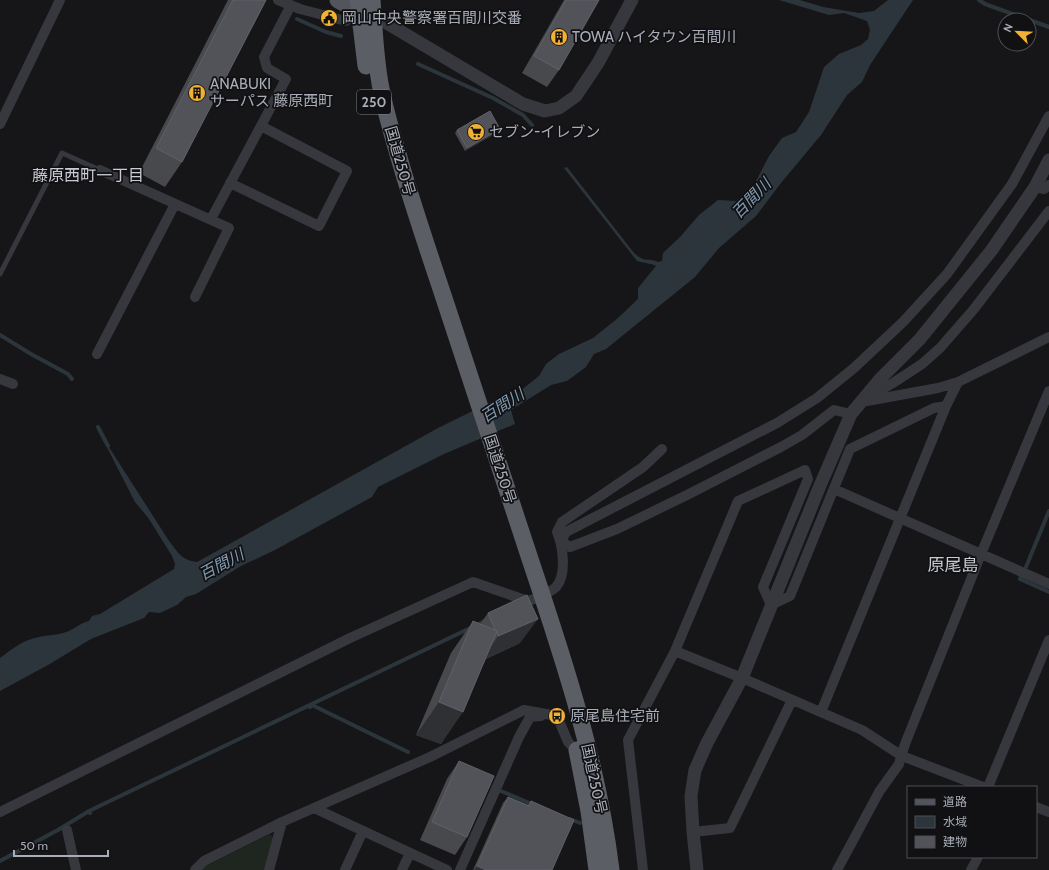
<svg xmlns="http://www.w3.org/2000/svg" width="1049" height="870" font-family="Cabin,'Noto Sans JP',sans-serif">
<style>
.green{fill:#1e261f}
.water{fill:#2c353c}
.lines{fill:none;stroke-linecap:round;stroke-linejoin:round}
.stream{stroke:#2c353c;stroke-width:4}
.service{stroke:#37383d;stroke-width:5}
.minor{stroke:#37383d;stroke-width:10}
.tertiary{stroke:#37383d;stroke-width:13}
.primary{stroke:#53555c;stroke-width:17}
.trunk{stroke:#5b5e65;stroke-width:17}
.wall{fill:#47494d}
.shaded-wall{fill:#2f3033}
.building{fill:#525359;stroke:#5f6168}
.labels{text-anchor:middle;stroke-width:3.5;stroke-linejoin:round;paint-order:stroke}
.shield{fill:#111113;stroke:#7b7e86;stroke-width:1}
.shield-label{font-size:14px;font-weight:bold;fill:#a8adb8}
.poi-label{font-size:15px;fill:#a8adb8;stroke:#111113;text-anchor:start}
.street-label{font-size:15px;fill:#a8adb8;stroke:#111113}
.neighbourhood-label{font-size:16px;fill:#c9ccd4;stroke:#111113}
.water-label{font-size:16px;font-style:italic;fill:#7f9bb3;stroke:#111113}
.quarter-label{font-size:17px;fill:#c9ccd4;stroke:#111113}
</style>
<rect width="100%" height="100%" fill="#161618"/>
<!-- green -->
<path class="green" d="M270,834L274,839L265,870H202L206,866Z"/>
<!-- water -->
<path class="water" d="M779,0H800L823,7L859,13L874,11L888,0H913L870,65L862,82L847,95L821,135L781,183L756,216L719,248L695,277L606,349L594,354L586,367L567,381L551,385L511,410L515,424L444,454L378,487L372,497L275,550L241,566L196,594L186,597L177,605L160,613L149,612L144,618L91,639L48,665L0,691V658C12,649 23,640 39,637C49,635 60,635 69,631C77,627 81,623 89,621L92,616L100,614L174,569L175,564L172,556L149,519L135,502L98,430L169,541C178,552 181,560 197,562L438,428L495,400L515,395L539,376L546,364L559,354L593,338L618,318L638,299V288L656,266C650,263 644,263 637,261L564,168L567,167L634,253C646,264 648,257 658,262L662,261L663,253L681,236L699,215L718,200L736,201L753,187L769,156L782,138L796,132L809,112L824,67L839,54L861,45L868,39L870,30L867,21L844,13L829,15Z"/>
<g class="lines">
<!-- stream -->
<path class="stream" d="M979,0L985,4L1049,27
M297,19L326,32L341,36
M418,64L493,98L523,115L532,125
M0,335L31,354L68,374L72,379
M98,427L108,446
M1026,567L1049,511
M1021,577L1020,579L1049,592
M310,707L312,705L408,752
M501,791L534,805
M89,811L485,621
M570,819L580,823
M0,861L58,830L89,811L90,813"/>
<!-- service -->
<path class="service" d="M0,274L62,153L100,170"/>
<!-- minor -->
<path class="minor" d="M278,0L300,9L346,21L359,11
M0,124L60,0
M100,170L229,228L195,297
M230,183L319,226L347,171L261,126
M1035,187L1044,189L1049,185
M211,219L286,79L267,68L264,57L291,5
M97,354L175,204
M0,379L13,384
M867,398L893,383L922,364L940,348L974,309L1049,211
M867,401L938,388L958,382L1049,337
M834,489L1049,584
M561,541L566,532L777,423L817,398L854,368L903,322L947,274L1012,184L1049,116
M561,541L570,547L617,529L687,495L781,447L802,435L834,410L851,414
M542,595C547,593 552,591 556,587C567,575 563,546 557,532L562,522L643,467L662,449
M675,651L742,678L862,730L902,756L983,787
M821,712L946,406L958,382
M557,716L568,742L577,751
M988,787L1049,640
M1036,807L1049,812
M314,808L447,870
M0,812L350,638L473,582L528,601L534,599
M67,830L76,870
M693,832L730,828L792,700
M195,870L204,861L282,822L430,757L524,710L557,716
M269,870L282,822
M345,870L363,831
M402,870L410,853
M460,870L519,737L530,717L541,716
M643,870L628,740L675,651L738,501L805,470L808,479L763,587L771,605L790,596L850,449L934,408L946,406
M837,870L879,792L899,764L905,744L981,554L1049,391
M971,870L978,857"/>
<!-- tertiary -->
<path class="tertiary" d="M373,15L523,104L545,111L559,108L576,96L598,63L632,0
M697,870L693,832L691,796L695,770L707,743L742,678L819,488L851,414L881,378L920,339L991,251L1035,187L1049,160"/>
<!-- primary -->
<path class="primary" d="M338,0L359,11L371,15"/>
<!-- trunk -->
<path class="trunk" d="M358,0L366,66
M372,0C374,26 375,52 379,77C383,105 392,133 400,161C413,206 428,250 443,295C472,384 502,473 531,562C565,663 598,764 611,870
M577,750L589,811L597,870"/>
</g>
<!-- wall -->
<path class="wall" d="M228,0H266L182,162L165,187L139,173Z
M564,0H599L559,70L547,87L522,73Z
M500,129L498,132L465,151L455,133L457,130Z
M488,613L520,643L486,659L441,744L416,735L451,653L473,621L480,624Z
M459,761L467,837L455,855L420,840L447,779Z
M508,797L528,805L531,801L552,870H473L503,803Z"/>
<!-- shaded-wall -->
<path class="shaded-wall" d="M500,129L498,132L465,151L467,148Z
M538,619L520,643L481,661L498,636Z
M439,702L463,712L441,744L416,735Z
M477,866L486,870H474Z"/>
<!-- building -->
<path class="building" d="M233,0H266L182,162L156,148Z
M566,0H599L559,70L534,56Z
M490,111L500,129L467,148L457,130Z
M527,595L538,619L498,636L497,633V631L495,630L488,613Z
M473,621L497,631L463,712L439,702Z
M459,761L494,776L467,837L432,822Z
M508,797L529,806L531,801L574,820L552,870H486L477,866Z"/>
<!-- icons -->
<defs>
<g id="civic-disc" transform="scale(0.9)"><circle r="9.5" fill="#f2b134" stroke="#111113"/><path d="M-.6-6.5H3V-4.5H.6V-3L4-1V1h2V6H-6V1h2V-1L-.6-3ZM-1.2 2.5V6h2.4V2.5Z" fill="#111"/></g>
<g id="building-disc" transform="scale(0.9)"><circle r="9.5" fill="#f2b134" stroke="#111113"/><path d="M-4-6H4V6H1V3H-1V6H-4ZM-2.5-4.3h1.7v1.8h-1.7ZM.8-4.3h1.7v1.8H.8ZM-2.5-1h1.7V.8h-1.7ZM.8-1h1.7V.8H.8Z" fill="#111"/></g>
<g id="supermarket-disc" transform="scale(0.9)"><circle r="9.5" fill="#f2b134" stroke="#111113"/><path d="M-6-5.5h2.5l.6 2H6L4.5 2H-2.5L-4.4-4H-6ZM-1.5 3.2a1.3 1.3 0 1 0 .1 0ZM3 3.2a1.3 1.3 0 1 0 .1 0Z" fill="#111"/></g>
<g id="bus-disc" transform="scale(0.9)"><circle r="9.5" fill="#f2b134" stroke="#111113"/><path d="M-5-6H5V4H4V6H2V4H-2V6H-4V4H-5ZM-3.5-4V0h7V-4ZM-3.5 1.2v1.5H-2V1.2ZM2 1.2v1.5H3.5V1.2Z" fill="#111"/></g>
</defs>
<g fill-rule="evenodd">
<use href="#civic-disc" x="329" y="18"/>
<use href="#building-disc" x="559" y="37"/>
<use href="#building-disc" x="197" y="93"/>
<use href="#supermarket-disc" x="476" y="132"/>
<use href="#bus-disc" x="557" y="716"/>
</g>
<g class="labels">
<!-- shield labels -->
<rect class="shield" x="357" y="90" width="34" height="24" rx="3"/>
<g class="shield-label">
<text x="374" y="107">250</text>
</g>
<!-- poi labels -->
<g class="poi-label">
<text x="342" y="23">岡山中央警察署百間川交番</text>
<text x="572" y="42">TOWA ハイタウン百間川</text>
<text x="210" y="89">ANABUKI<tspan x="210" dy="17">サーパス 藤原西町</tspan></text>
<text x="489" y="137">セブン-イレブン</text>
<text x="570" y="721">原尾島住宅前</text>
</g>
<!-- street labels -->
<g class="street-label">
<text transform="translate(400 161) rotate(74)" y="5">国道250号</text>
<text transform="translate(500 469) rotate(72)" y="5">国道250号</text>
<text transform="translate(594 779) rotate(78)" y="5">国道250号</text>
</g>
<!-- neighbourhood labels -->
<g class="neighbourhood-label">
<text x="88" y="181">藤原西町一丁目</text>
</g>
<!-- water labels -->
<g class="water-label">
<text transform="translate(751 198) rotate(-46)" y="6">百間川</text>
<text transform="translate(502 405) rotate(-33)" y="6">百間川</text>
<text transform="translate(221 564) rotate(-28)" y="6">百間川</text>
</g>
<!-- quarter labels -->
<g class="quarter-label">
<text x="953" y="571">原尾島</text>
</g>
</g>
<!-- legend -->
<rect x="907" y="786" width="130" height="72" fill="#111113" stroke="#4d4f55"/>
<rect x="915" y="799" width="20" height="6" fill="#53555c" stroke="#4d4f55"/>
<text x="943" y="806" font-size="12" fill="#a8adb8">道路</text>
<rect x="915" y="816" width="20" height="12" fill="#2c353c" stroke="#4d4f55"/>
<text x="943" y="826" font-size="12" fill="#a8adb8">水域</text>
<rect x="915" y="836" width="20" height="12" fill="#525359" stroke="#4d4f55"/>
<text x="943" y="846" font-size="12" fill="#a8adb8">建物</text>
<!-- north arrow -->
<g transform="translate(1017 32) rotate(294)"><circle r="19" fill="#111113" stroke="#4d4f55"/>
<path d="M0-3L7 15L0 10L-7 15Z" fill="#f2b134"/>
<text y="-6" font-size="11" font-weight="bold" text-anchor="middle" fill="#a8adb8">N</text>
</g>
<!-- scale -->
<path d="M14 850v6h94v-6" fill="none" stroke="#a8adb8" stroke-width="2"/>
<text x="20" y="850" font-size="12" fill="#a8adb8" stroke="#111113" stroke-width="3" paint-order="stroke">50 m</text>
</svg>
